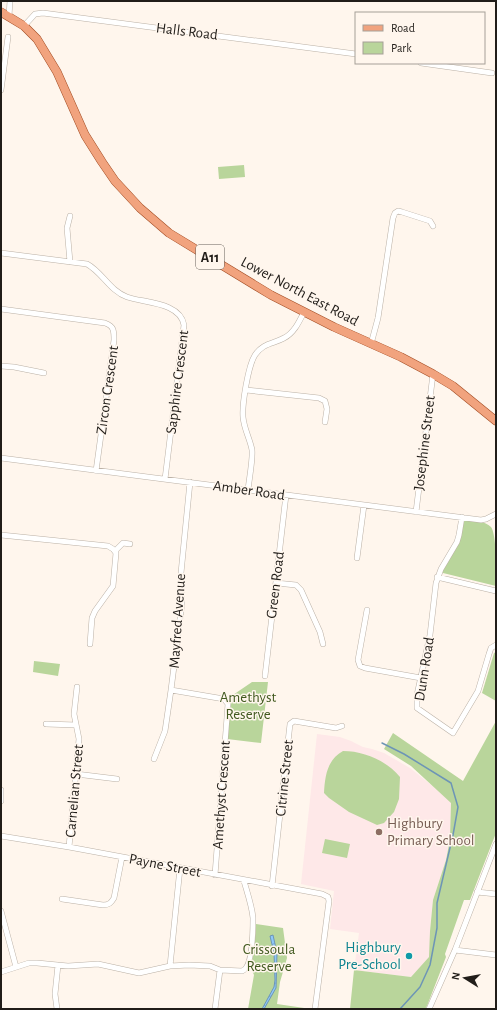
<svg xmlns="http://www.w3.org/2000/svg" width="497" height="1010" font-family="'Alegreya Sans',sans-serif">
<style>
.education{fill:#fee8e8}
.green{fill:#b9d59b}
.water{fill:url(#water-waves);stroke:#6d95b6}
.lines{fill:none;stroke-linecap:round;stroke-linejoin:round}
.stream{stroke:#6d95b6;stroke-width:1.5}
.street-casing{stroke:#bbb1a6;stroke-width:6}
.primary-casing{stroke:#a24c23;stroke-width:9}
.street{stroke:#fff;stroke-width:5}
.primary{stroke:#f1a37e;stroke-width:8}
.education-dot{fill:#8d6e63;stroke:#fff6ed;stroke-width:1.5}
.culture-dot{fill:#0f9aa8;stroke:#fff6ed;stroke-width:1.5}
.labels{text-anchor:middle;stroke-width:3;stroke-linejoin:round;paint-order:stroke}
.shield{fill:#fff6ed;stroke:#645e59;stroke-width:1}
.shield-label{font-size:14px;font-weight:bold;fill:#211d19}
.street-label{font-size:15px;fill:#211d19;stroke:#fff6ed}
.park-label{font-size:15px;fill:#425a20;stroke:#fff6ed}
.education-label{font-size:15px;fill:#785e54;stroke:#fff6ed;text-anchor:start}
.culture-label{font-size:15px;fill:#0d838f;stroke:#fff6ed;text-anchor:end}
</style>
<defs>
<pattern id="water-waves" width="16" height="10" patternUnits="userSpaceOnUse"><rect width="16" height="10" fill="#8ec8fa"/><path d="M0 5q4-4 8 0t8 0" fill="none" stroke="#7aabd6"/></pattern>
</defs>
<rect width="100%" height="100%" fill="#fff6ed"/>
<!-- education -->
<path class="education" d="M317,734L340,737L351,741L363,747L372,749L384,753L410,768L455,804L446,860L433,900L430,931V957L411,977L354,970L359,933L330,929L334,891L301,884Z"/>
<!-- green -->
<path class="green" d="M244,165L245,177L219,179L218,167Z
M468,518C475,520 486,522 491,527C497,535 496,574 496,586L443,573L441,569L454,549L461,524Z
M496,652V701L482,693L494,653Z
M34,661L60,664L58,676L33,672Z
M252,682H268L261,743L227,739L231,708L228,704L230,697Z
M496,721V833L470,900H464L445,954L446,957L427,1006L425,1009H350L354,970L411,977L429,957L430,931L433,900L446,860L450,839L451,803L411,766L384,749L393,733L463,781Z
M343,751C364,751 387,761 400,777L399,799L394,812L384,823L377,825L349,812L329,798L324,793C325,776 327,760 343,751Z
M325,839L350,844L347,858L322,853Z
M256,924L283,928L287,958L280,982L277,1004L311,1009H248L254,975L251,968L255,939Z"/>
<!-- water -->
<path class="water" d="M273,935L277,953L276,988L264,1009H262L274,987L275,980L274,953L270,936Z"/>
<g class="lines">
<!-- stream -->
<path class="stream" d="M382,743L404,754L451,783L458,807L453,835L437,903V928L430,965L420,987L400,1009"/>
<!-- street casing -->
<g class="street-casing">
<path id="street" d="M9,16L10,1
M24,26L35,14L43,13L356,54
M421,63L492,73
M1,90L8,37
M70,216L67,228L70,262
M1,253L87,264C102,272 110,291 127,297C144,303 180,302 184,325L165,479
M1,309L105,323C114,326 114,331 114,340L96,471
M371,344L378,318L393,218L395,213L398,211L402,212L430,221L433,226
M1,366L14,367L44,373
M246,390L319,398L325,401L327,409L325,422
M1,458L481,520L486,519L496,514
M248,490C249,480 253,459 252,450C250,439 244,429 243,417C242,404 248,366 255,355C263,343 273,344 284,338C294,333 299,322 304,312
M416,512L433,374
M462,517L459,535L457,542L441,569L436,583L430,635L417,695V708L453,733L478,691L489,654L491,648L496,645
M1,535L108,546L113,549L116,553L113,586L95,611L92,618L90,644
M115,551L123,543L130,544
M357,558L364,505
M437,577L496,591
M276,583L296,585L301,590L320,632L323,644
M367,610L358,660L360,666L365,668L421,678
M265,676L286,495
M171,690L224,699L228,704L215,875
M46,724L76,725
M154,759L165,731L171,690L182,603L181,573L190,482
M76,774L117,779
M1,790V801
M1,836L69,847L322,894L328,897L329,901L315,1009
M69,847L79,739L74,714L77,687
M272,886L290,724L294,721L336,728L342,726
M477,892L496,894
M62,899L103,905C109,905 111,903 114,898L122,857
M1,911L16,967
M455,950L496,955
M170,966L180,868
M1,972L29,963H37L68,966L98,964L139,973L170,966L189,965L210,966L220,970L242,971C253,968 253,928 253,918C252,906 247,892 244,881
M57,1009L55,994L58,965
M215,1009L220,970
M429,1009L455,950L496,844"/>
</g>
<!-- primary casing -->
<g class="primary-casing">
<path id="primary" d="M1,12L24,26L37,39L57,72L85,135L102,162L115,181L140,208L169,233L271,295L334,327L401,357L433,374L453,386L496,421"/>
</g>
<!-- street -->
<use href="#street" class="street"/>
<!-- primary -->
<use href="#primary" class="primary"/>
</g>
<!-- markers -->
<circle class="education-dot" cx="379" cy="832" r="4"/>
<circle class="culture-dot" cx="409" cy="956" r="4"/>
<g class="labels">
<!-- shield labels -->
<rect class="shield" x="196" y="245" width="28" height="24" rx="3"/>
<g class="shield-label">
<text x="210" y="262">A11</text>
</g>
<!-- street labels -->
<g class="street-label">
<text transform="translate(187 31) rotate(7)" y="5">Halls Road</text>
<text transform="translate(300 291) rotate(28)" y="5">Lower North East Road</text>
<text transform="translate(177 382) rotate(-83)" y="5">Sapphire Crescent</text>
<text transform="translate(107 390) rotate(-82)" y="5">Zircon Crescent</text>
<text transform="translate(424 443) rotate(-83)" y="5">Josephine Street</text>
<text transform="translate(249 490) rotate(8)" y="5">Amber Road</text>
<text transform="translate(275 585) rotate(-83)" y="5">Green Road</text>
<text transform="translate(177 621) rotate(-86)" y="5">Mayfred Avenue</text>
<text transform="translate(424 669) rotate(-81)" y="5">Dunn Road</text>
<text transform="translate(284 778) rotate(-84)" y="5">Citrine Street</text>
<text transform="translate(74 791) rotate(-85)" y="5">Carnelian Street</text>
<text transform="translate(221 795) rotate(-86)" y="5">Amethyst Crescent</text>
<text transform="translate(165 865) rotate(11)" y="5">Payne Street</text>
</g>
<!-- park labels -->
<g class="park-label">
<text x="248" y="702">Amethyst<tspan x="248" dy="17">Reserve</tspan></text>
<text x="269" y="954">Crissoula<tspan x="269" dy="17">Reserve</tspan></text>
</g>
<!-- education labels -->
<g class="education-label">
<text x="387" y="828">Highbury<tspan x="387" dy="17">Primary School</tspan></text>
</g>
<!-- culture labels -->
<g class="culture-label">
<text x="401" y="952">Highbury<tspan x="401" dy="17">Pre-School</tspan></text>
</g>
</g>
<!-- border -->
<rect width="497" height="1010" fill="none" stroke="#211d19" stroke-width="4"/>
<!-- legend -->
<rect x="355" y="12" width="130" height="52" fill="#fff6ed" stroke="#a69f98"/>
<rect x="363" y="25" width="20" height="6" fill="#f1a37e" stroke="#a69f98"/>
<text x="391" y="32" font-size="12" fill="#211d19">Road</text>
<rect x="363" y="42" width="20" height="12" fill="#b9d59b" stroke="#a69f98"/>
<text x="391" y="52" font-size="12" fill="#211d19">Park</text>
<!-- north arrow -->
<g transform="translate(465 978) rotate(281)" stroke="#fff6ed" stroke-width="3" paint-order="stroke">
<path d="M0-3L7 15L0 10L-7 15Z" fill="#211d19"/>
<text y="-6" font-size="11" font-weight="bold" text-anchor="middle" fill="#211d19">N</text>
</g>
</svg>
